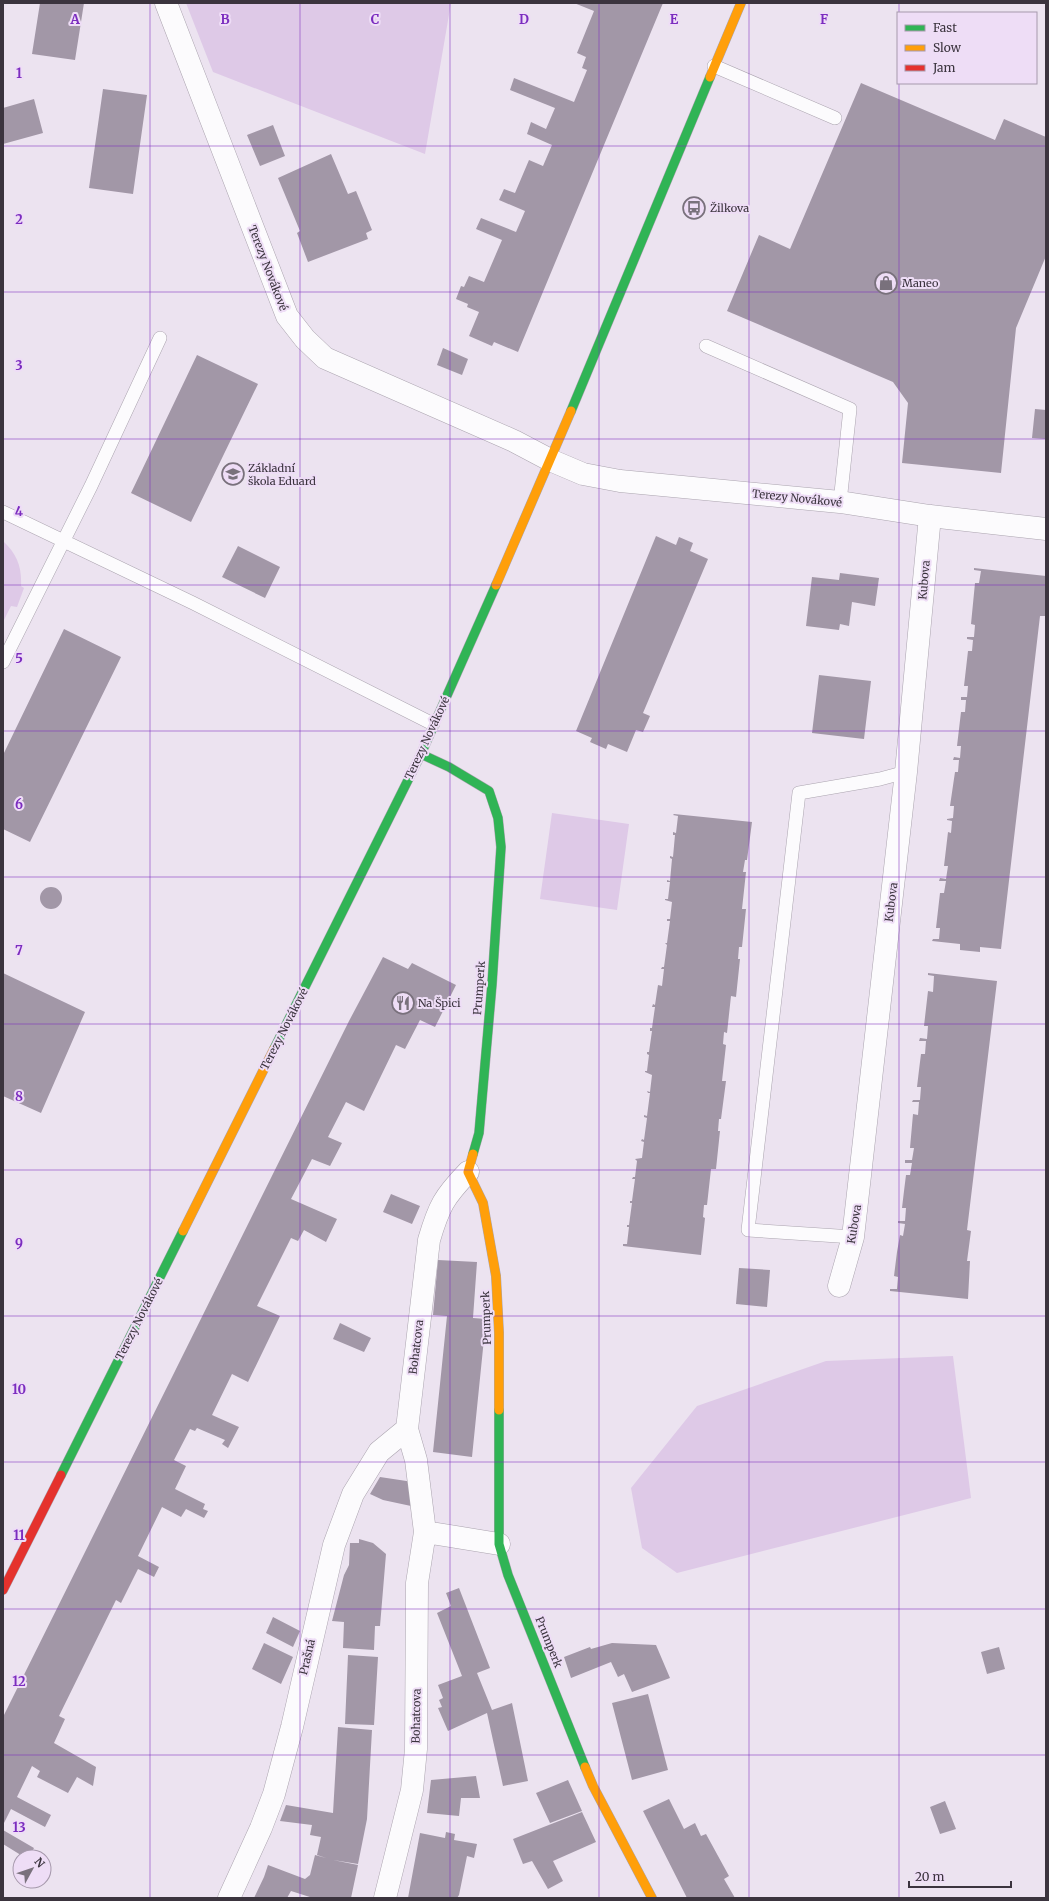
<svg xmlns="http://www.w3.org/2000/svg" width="1049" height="1901" font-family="Merriweather,serif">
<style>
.green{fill:#dec9e7}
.building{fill:#a297a7}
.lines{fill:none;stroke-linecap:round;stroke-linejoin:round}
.lane-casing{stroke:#aba4af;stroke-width:14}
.street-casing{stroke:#aba4af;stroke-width:23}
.fast-casing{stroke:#aba4af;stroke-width:10}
.slow-casing{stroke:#aba4af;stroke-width:10}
.jam-casing{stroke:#aba4af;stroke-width:10}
.lane{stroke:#fcfbfd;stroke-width:13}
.street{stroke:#fcfbfd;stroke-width:22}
.fast{stroke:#30b455;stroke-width:9}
.slow{stroke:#ff9f0a;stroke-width:9}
.jam{stroke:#e5322d;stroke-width:9}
.grid{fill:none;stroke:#7b2cbf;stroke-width:1;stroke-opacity:0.55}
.labels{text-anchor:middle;stroke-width:4;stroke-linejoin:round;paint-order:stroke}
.poi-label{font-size:11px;fill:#3b343e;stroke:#eeddf6;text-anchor:start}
.street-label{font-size:11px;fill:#3b343e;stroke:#eeddf6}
.grid-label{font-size:13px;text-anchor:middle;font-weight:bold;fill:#7b2cbf;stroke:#eeddf6;stroke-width:4;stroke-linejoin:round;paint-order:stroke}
</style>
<rect width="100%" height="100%" fill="#ece3f0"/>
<!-- green -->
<path class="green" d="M186,3H451L425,154L213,72Z
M3,541C17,554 22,567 21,586L24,588L17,607L11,606L3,622Z
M552,813L629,824L617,910L540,899Z
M953,1356L971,1498L677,1573L642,1548L631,1488L697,1406L826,1361Z"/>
<!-- building -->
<path class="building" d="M40,3H84L75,60L32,54Z
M574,3H663L518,352L494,342L492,346L469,336L479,312L467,307L468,304L456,299L461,286L464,287L469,276L484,282L502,240L476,229L481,218L516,232L525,211L499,200L504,189L515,193L529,160L543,166L552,145L527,134L531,122L546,129L555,108L510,90L514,78L574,102L587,70L582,68L586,57L577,53L594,11Z
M861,83L995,140L1004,119L1046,137V256L1016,328L1001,473L902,463L908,403L893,382L727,311L759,235L790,249Z
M103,89L147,95L133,194L89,188Z
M34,99L43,133L3,144V108Z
M273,125L285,156L260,166L247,135Z
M331,154L348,194L356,191L372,230L366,233L368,239L308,262L297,233L300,231L278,178Z
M443,348L468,359L462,375L437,365Z
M197,355L258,384L191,522L131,493Z
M1035,409L1046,410V439L1032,438Z
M656,536L676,545L679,537L693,543L690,551L708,559L643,713L650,716L643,732L636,730L627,752L608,744L606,749L590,742L592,738L576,731Z
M238,546L280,567L265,598L222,577Z
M974,568L1046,576V616H1040L1001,949L980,947V952L960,950V944L932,941L933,939H939L940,928H936L940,893H944L946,881H939L940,878L946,879L948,866H944L948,832L951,833L952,821L947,820V819L953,818L954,806H950L955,772H958L959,760H953L954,757L960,758L961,746H957L961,712H965L966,700H961V697H967L968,686H964L968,651H972L973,640L967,639V637H974L975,625L971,624L975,583H979L981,571L974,570Z
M840,573L879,578L875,606L852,602L849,626L840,624L839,630L806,626L812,577L839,580Z
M64,629L121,657L30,842L3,829V755Z
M819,675L871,681L864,739L812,733Z
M674,814L752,822L747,860H745L743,872H746L742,909H746L742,947H739L738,959H740L736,997L731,996L727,1033L724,1032L723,1044L726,1045L722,1081H726L721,1119H719L718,1131H720L716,1169H711L707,1205H704L703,1217L705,1218L701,1255L623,1246V1244H627L629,1227H627V1225H629L632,1203H630V1201H632L635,1179H632L633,1177H635L637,1161L635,1159L642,1158L644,1142L641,1141L642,1139L644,1140L647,1118L644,1117V1115L647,1116L650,1093H648L647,1091L650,1092L652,1075L645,1072V1071H647L649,1055L647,1054V1052H649L652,1031H650V1028H652L655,1007H652L653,1004L655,1005L658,985L662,986L664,969H661L662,967H664L667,945L665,943H667L670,921H667V919H670L672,902L665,900V899H668L670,882H667V880L670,881L672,859L670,858V856L673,857L675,835H673V832L676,833L678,816L673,815Z
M40 898a11 11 0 1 1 22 0a11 11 0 1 1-22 0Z
M383,957L408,969L412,963L456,985L435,1027L420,1020L405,1049L396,1045L364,1111L346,1102L328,1137L342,1143L330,1166L312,1159L291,1199L337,1219L326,1242L304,1230L298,1241L291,1238L257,1306L280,1316L248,1382L232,1374L212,1415L239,1427L228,1448L222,1444L225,1440L197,1428L195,1431L190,1429L174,1460L186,1466L175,1489L205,1504L203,1509L208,1511L204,1518L186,1509L181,1517L162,1507L138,1556L159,1567L154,1577L138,1569L121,1603L116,1600L59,1716L65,1719L54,1743L96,1767L93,1786L77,1777L68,1793L37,1777L40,1771L32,1766L17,1797L51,1815L45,1827L11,1809L3,1825V1717L349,1021Z
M3,973L85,1012L41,1113L3,1096Z
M928,973L997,981L967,1230L971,1231L967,1261H970L968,1299L890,1291V1289H897L898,1277L894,1276L897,1252L900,1235L903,1236L905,1224L898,1223V1221H905L906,1208H902L904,1191L906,1175H910L912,1163H905V1160H912L914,1148H910L913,1114L918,1115L919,1102H912L913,1100H920L921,1087H917L919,1070L921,1054H925L926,1041H919L920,1038L927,1039L928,1026H924L928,991L933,992L934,976L928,975Z
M391,1194L420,1206L412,1224L383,1212Z
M438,1260L477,1262L473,1318L486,1319L472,1457L433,1452L447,1316L433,1315Z
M739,1268L770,1270L767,1307L736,1304Z
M340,1323L371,1338L364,1352L333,1339Z
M380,1477L413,1482L411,1506L383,1500L370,1494Z
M359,1539L373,1543L386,1554L380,1626H375L374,1650L343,1648L344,1622L332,1621L344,1575L349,1565L350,1543H359Z
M459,1588L490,1668L477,1673L492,1710L512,1703L528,1781L503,1786L487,1713L448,1731L438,1708L442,1707L439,1700L443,1698L438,1685L462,1676L437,1613L451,1606L446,1593Z
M273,1617L300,1631L293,1647L266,1633Z
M264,1643L293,1657L281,1684L252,1669Z
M612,1643L656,1645L670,1678L632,1692L624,1674L618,1677L611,1662L571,1678L564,1657L590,1647L591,1649Z
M999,1647L1005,1669L987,1674L981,1652Z
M348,1655L378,1657L374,1725L345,1724Z
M648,1694L668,1770L632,1780L612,1703Z
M338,1727L372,1730L367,1819L358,1864L333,1860L358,1865L351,1898H313L291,1891L287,1898H254L264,1877L268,1865L305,1879L310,1875L315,1855L326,1858L317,1855L321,1837L310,1835L312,1825L280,1821L286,1805L333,1813Z
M476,1776L480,1798H461L459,1816L427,1813L431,1780Z
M568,1780L582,1811L550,1823L536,1793Z
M669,1799L684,1829L695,1823L701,1836L706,1834L729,1876L724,1879L735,1898H687L643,1811Z
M945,1801L956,1829L940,1834L930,1807Z
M582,1812L596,1842L553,1861L563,1881L548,1889L532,1861L523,1864L513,1839Z
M3,1830L34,1848L29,1857H24L3,1844Z
M446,1832L455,1834L454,1840L477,1844L474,1858L467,1856L459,1895L457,1898H408L420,1833L445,1838Z"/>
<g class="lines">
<!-- lane casing -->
<g class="lane-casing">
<path id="lane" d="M714,66L835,118
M706,346L850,409L840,502
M3,512L193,603L433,724
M3,662L91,486L160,338
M853,1237L748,1230L799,793L880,779L906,772"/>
</g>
<!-- street casing -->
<g class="street-casing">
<path id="street" d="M166,3L287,316L305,339L325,358L514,441L550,460L583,474L620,481L840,502L930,516L1046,529
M839,1286L853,1237L906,772L930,516
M425,1532L499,1544
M229,1898L261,1828L274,1794L292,1727L334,1545L353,1494L379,1452L407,1429
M385,1898L412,1790L416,1749L417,1583L425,1532L416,1460L407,1429L429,1240C439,1206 444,1197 468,1172"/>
</g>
<!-- fast casing -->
<g class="fast-casing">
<path id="fast" d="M571,411L710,77
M421,754L449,767L489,791L498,818L501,847L492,984L479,1133L473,1154
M274,1049L421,754L496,585
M499,1410V1544L508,1575L585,1767
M61,1475L183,1231"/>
</g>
<!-- slow casing -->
<g class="slow-casing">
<path id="slow" d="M710,77L741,3
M496,585L571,411
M473,1154L468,1172L483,1203L496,1276L499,1333V1410
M183,1231L274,1049
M585,1767L593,1786L652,1898"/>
</g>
<!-- jam casing -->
<g class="jam-casing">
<path id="jam" d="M3,1590L61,1475"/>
</g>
<!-- lane -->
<use href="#lane" class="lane"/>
<!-- street -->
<use href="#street" class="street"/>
<!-- fast -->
<use href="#fast" class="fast"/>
<!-- slow -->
<use href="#slow" class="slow"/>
<!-- jam -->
<use href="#jam" class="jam"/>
</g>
<!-- grid -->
<path class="grid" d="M150,3V1898M300,3V1898M450,3V1898M599,3V1898M749,3V1898M899,3V13M899,83V1898M3,146H1046M3,292H1046M3,439H1046M3,585H1046M3,731H1046M3,877H1046M3,1024H1046M3,1170H1046M3,1316H1046M3,1462H1046M3,1609H1046M3,1755H1046"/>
<!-- icons -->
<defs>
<g id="bus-ring" transform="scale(1.15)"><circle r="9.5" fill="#eeddf6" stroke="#79717c" stroke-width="1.5"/><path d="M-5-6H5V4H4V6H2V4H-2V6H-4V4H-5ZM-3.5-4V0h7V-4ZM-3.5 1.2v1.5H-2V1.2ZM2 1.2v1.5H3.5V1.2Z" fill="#79717c"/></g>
<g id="shop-ring" transform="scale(1.15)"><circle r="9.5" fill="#eeddf6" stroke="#79717c" stroke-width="1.5"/><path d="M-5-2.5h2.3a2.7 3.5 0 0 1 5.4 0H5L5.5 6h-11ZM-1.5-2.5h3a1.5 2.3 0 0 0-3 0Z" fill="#79717c"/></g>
<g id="school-ring" transform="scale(1.15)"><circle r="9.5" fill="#eeddf6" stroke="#79717c" stroke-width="1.5"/><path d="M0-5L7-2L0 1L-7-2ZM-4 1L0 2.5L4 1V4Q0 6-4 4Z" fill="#79717c"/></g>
<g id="restaurant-ring" transform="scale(1.15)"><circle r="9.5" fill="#eeddf6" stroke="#79717c" stroke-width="1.5"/><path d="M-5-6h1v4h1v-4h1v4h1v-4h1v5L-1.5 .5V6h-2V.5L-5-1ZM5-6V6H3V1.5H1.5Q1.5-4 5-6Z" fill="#79717c"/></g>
</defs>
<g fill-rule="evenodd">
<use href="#bus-ring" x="694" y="208"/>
<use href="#shop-ring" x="886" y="283"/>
<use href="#school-ring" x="233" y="474"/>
<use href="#restaurant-ring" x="403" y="1003"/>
</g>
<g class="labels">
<!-- poi labels -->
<g class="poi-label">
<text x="710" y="212">Žilkova</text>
<text x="902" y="287">Maneo</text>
<text x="248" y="472">Základní<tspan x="248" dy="13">škola Eduard</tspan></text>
<text x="418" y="1007">Na Špici</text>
</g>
<!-- street labels -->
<g class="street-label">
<text transform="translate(268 268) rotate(69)" y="4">Terezy Novákové</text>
<text transform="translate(797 498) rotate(6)" y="4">Terezy Novákové</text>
<text transform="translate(924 580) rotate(-85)" y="4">Kubova</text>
<text transform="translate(427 738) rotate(-65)" y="4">Terezy Novákové</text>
<text transform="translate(891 902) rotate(-83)" y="4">Kubova</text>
<text transform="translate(479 988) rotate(-86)" y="4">Prumperk</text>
<text transform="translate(284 1029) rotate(-63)" y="4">Terezy Novákové</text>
<text transform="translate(854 1224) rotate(-81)" y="4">Kubova</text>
<text transform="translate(486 1318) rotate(-92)" y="4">Prumperk</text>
<text transform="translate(139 1319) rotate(-63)" y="4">Terezy Novákové</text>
<text transform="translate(416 1347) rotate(-83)" y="4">Bohatcova</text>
<text transform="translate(549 1642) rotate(68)" y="4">Prumperk</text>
<text transform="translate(307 1657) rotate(-77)" y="4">Prašná</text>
<text transform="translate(416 1716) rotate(-89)" y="4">Bohatcova</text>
</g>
</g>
<g class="grid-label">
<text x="75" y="24">A</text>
<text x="225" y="24">B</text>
<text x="375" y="24">C</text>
<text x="524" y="24">D</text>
<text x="674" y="24">E</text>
<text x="824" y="24">F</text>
<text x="19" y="78">1</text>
<text x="19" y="224">2</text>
<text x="19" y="370">3</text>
<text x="19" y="516">4</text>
<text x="19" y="663">5</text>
<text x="19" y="809">6</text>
<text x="19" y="955">7</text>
<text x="19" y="1101">8</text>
<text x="19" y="1248">9</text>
<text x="19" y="1394">10</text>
<text x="19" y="1540">11</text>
<text x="19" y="1686">12</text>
<text x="19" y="1832">13</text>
</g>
<!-- border -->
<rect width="1049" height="1901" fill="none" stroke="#3b343e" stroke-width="8"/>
<!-- legend -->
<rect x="897" y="12" width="140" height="72" fill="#eeddf6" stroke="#a699ac"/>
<rect x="905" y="25" width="20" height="6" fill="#30b455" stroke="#a699ac"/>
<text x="933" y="32" font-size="12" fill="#3b343e">Fast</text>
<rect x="905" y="45" width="20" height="6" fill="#ff9f0a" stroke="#a699ac"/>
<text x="933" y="52" font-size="12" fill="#3b343e">Slow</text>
<rect x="905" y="65" width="20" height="6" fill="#e5322d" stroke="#a699ac"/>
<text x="933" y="72" font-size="12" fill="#3b343e">Jam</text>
<!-- north arrow -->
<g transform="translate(32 1869) rotate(50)"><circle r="19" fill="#eeddf6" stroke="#a699ac"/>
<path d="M0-3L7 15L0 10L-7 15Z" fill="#79717c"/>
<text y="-6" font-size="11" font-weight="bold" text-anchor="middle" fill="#3b343e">N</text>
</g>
<!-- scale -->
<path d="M909 1881v6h102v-6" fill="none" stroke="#3b343e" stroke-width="2"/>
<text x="915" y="1881" font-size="12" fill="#3b343e" stroke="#eeddf6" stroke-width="3" paint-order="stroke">20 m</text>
</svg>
